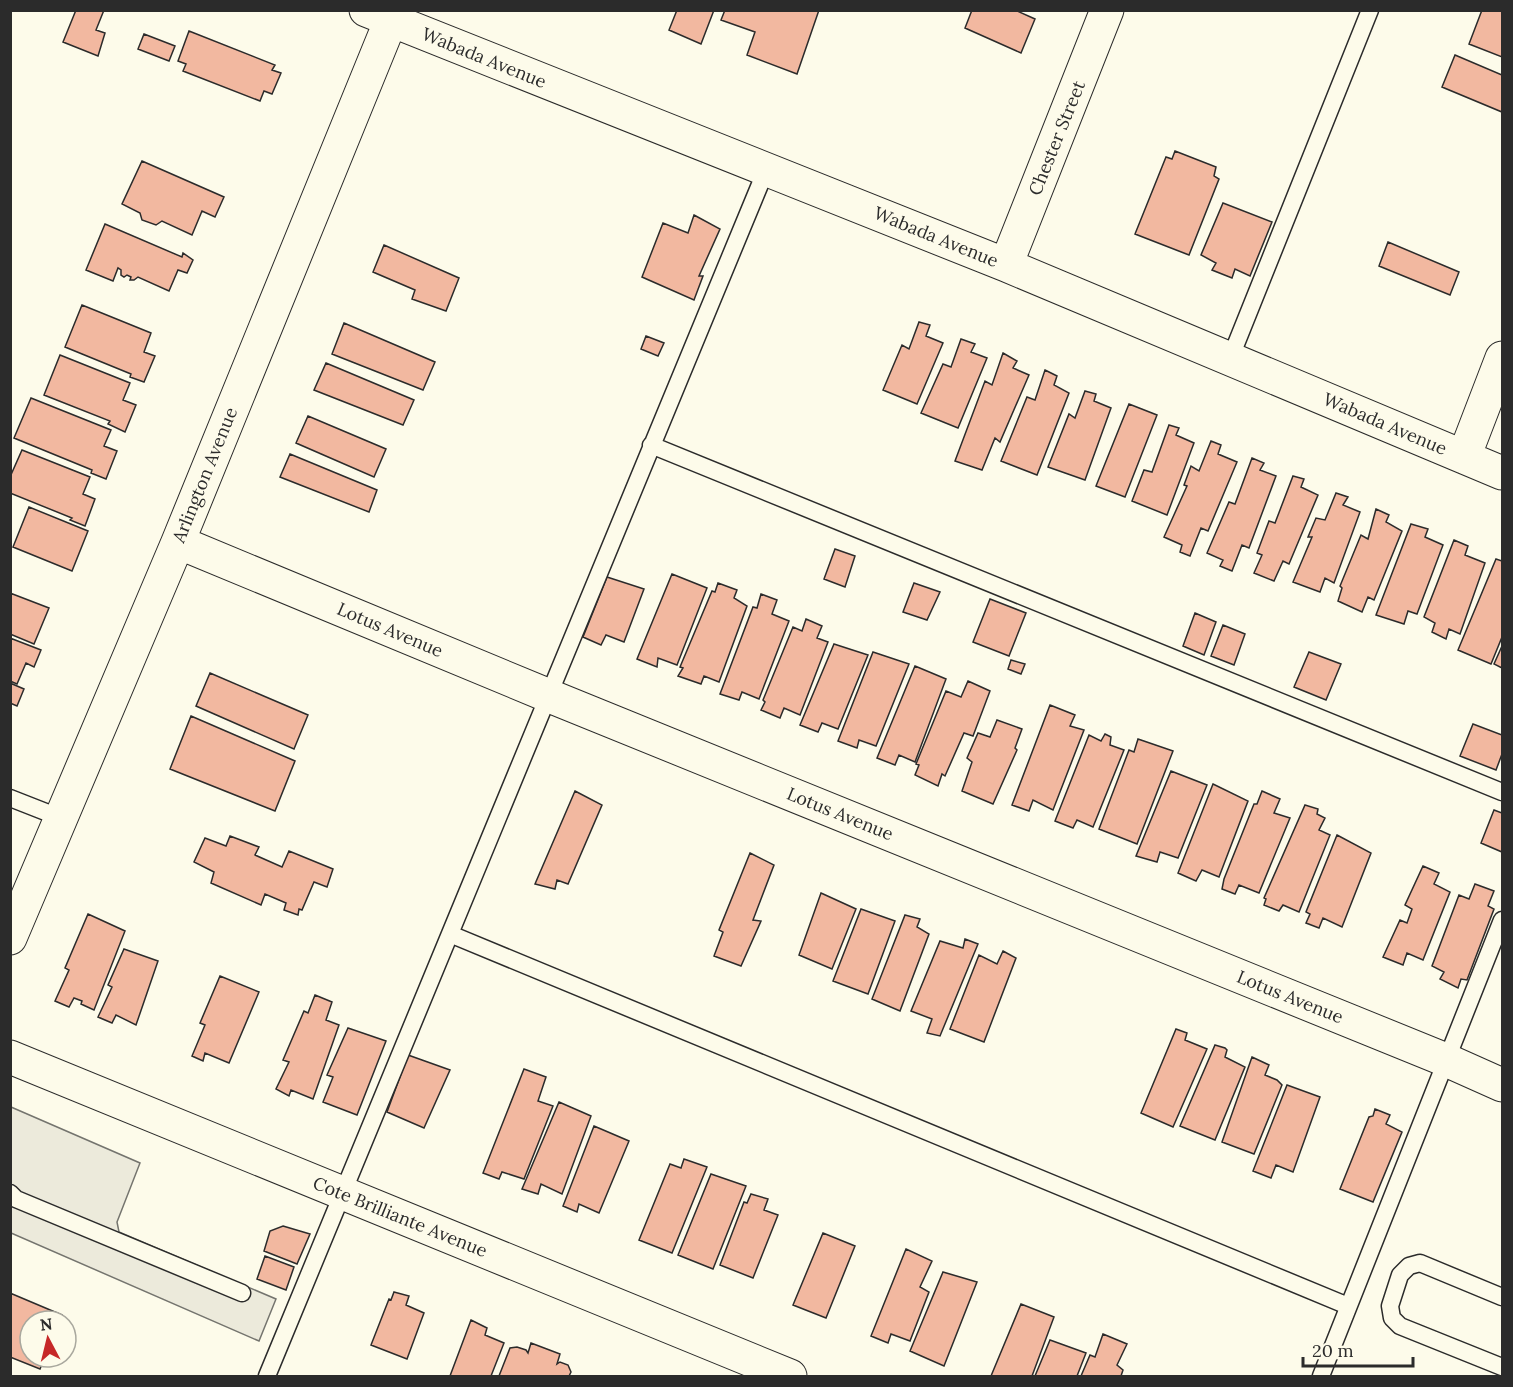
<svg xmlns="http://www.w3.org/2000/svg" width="1513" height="1387" font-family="Lora,serif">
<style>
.parking{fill:#eceadb;stroke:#74746e;stroke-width:1.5}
.building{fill:#f2b8a0;stroke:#2b2b2b;stroke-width:1.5}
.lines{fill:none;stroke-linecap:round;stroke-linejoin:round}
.service-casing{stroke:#2b2b2b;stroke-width:19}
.minor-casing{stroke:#2b2b2b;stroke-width:35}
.service{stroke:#fdfbea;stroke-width:16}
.minor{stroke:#fdfbea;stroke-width:33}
.labels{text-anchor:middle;stroke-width:4.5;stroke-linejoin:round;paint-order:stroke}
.street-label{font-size:18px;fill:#2b2b2b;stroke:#fdfbea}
</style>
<rect width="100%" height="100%" fill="#fdfbea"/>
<!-- parking -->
<path class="parking" d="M11,1107L140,1163L117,1222L119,1232L276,1299L259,1341L11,1233Z"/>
<!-- building -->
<path class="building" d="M76,10H104L96,30L105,33L98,56L63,42Z
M677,10H714L701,44L669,30Z
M725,10H819L797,74L747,55L755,32L721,20Z
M972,10H1015L1035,19L1021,53L965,28Z
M1482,10H1502V57L1469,44Z
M189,31L275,65L272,70L281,73L272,94L264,91L260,101L183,71L186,64L178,61Z
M144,34L175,46L169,61L138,49Z
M1455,55L1502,75V112L1442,87Z
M1175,151L1216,167L1214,176L1219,179L1189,255L1135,234L1166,157L1172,159Z
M142,161L224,197L215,217L202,211L192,235L162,221L156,225L142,220L140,213L122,204Z
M1223,203L1272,222L1250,276L1235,269L1232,278L1212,270L1216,263L1201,255Z
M694,215L720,229L699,276H703L694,300L642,277L663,223L688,233Z
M105,224L182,257L183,253L193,260L187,273L178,270L169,291L138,277L134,280H130L131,277L127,275L124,277L121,275V270L118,268L113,281L86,270Z
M1388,242L1459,272L1450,295L1379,266Z
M384,245L459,278L446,311L412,299L415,290L373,272Z
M82,305L151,333L144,352L155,356L144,382L130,377L131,374L65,347Z
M919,322L930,325L926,336L943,343L917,404L883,390L902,345L909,349Z
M344,323L435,362L423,390L332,354Z
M646,336L664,343L658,356L641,349Z
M961,339L975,344L971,352L987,358L958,428L921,413L943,364L951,367Z
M1003,353L1017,361L1013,368L1029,375L1000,442L995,438L982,470L955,461L985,381L992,385Z
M60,355L130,383L123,400L136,405L125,432L108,424L110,421L44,395Z
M326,363L414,400L403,425L314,390Z
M1045,370L1057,376L1054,385L1069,393L1037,475L1001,461L1027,397L1035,400Z
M1085,391L1096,394L1094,401L1111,408L1085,480L1048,467L1069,414L1075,418Z
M31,398L111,430L104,446L117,451L106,479L91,473L92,470L14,438Z
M1129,404L1157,415L1125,497L1096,486Z
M308,416L386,449L374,477L296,443Z
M1169,425L1179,428L1176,435L1194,443L1167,515L1132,501L1144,470L1152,472Z
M1211,441L1221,445L1218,454L1237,462L1208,531L1201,528L1190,556L1180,552L1182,545L1164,537L1187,486L1184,485L1191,466L1199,471Z
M22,450L90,477L83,494L95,499L85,526L70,520L72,518L10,493V477Z
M290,454L377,490L369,512L280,477Z
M1252,458L1264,463L1260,470L1276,476L1249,548L1242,545L1232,571L1220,566L1223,560L1207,553L1229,502L1235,504Z
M1293,476L1304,479L1301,487L1318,495L1289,564L1283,561L1274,581L1254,573L1262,555L1257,553L1269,521L1275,523Z
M1336,493L1348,497L1343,505L1360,512L1334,583L1325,578L1320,592L1293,582L1312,537H1308L1316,518L1325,520Z
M29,507L88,531L72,571L13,547Z
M1376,509L1389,515L1386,522L1402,531L1374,600L1368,597L1362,612L1338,601L1342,588L1340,586L1361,535L1368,539Z
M1411,524L1428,529L1425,537L1443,545L1417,614L1408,611L1404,624L1376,615Z
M1454,540L1468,546L1465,555L1485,563L1460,634L1449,629L1446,639L1432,632L1435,623L1424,617Z
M835,549L855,556L845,587L824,579Z
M1496,559L1502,561V637L1491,664L1458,650Z
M672,574L707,588L677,665L658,658L657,667L637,659Z
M607,577L644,589L624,642L606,635L601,645L583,637Z
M718,583L737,590L734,598L747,606L719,682L704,676L701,684L678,676L683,668L680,667L712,591L715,592Z
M914,583L940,592L927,620L903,612Z
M10,593L49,608L34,644L10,634Z
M761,594L777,600L772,614L789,621L759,699L742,692L739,700L720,694L753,607L757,608Z
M990,599L1026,613L1009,656L973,642Z
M1195,613L1216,622L1204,655L1183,646Z
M806,619L822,626L817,638L828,642L800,715L784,708L780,718L761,710L765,702L763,700L793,627L802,631Z
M1223,625L1245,634L1234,665L1211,656Z
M10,638L41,650L34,667L26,663L17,684L10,681Z
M834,644L868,655L838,729L822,723L818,732L800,725Z
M1502,646V668L1494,664Z
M873,652L909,664L876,746L859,740L857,748L838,741Z
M1309,652L1341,664L1326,700L1294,687Z
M1011,660L1025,664L1021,674L1008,669Z
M915,666L946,679L915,762L899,755L895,765L877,758Z
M210,673L308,715L294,749L196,706Z
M968,681L990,691L973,736L964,733L945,776L942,774L938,786L915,775L919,765L916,764L946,691L961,697Z
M10,683L24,689L17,706L10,703Z
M1050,705L1075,715L1070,726L1084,730L1053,810L1033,800L1029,811L1012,805Z
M191,716L295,761L275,811L170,769Z
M997,720L1022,729L1015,748L1017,750L993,804L962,791L972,762L967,758L978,733L990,737Z
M1473,724L1502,735V754L1496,770L1460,756Z
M1105,734L1111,737L1110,745L1124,750L1093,827L1077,820L1073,828L1055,821L1089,735L1101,741Z
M1138,739L1173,751L1137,844L1099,829L1129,750L1134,752Z
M1171,771L1207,785L1178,858L1160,852L1157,862L1136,856Z
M1213,784L1248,801L1219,877L1202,870L1196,881L1178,873Z
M575,791L602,805L568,884L557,880L555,889L535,884Z
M1262,791L1280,799L1274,813L1290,818L1259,893L1239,885L1235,894L1222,889L1224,879L1254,804H1257Z
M1305,805L1318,809L1317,814L1325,818L1319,830L1330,835L1299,912L1283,905L1279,911L1264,905L1266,899L1264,898Z
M1494,810L1502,813V852L1481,843Z
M1337,835L1371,853L1342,927L1323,918L1319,928L1306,923L1310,914L1306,912Z
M230,836L259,847L255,855L282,867L289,851L333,869L327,887L314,882L302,910L299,909L298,915L284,910L286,903L265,894L261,905L211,883L214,872L194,862L205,838L226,846Z
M750,853L774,865L753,920L761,921L741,966L714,956L723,932L719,930Z
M1423,866L1439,873L1434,884L1450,892L1423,960L1407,953L1403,965L1383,957L1400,920L1407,923L1412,909L1405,905Z
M1475,884L1494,891L1488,906L1494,909L1467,980L1461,979L1458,988L1440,979L1444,972L1432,966L1459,895L1469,899Z
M821,893L856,909L832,969L799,955Z
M861,909L895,921L868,994L833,981Z
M88,914L125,931L94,1010L81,1004L82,1001L74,998L69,1007L55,1001L69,970L65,968Z
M905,915L920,919L917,927L929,934L900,1011L872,999Z
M965,939L978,944L940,1036L927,1033L932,1019L911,1011L940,941L963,948Z
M124,949L158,961L136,1025L116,1015L112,1023L98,1017L112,987L108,985Z
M1003,951L1016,958L984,1042L950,1029L979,955L997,964Z
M220,976L259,992L229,1063L205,1053L203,1061L192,1056L205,1025L200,1023Z
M315,995L332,1002L326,1020L339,1025L313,1099L291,1090L289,1096L276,1089L289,1062L283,1060L304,1011L308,1013Z
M348,1028L386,1041L357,1115L323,1102L333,1077L327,1075Z
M1176,1029L1187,1033L1185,1040L1207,1049L1173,1127L1141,1113Z
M1215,1045L1225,1048L1227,1050L1225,1057L1245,1067L1215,1140L1180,1126Z
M408,1055L450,1070L424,1128L387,1112Z
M1252,1057L1269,1065L1265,1075L1277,1080L1282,1085L1254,1154L1222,1142Z
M524,1069L546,1077L538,1101L553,1106L524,1179L502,1172L499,1179L483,1173Z
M1287,1085L1320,1097L1293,1172L1276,1165L1271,1178L1253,1171Z
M559,1102L591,1116L562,1194L541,1184L538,1194L522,1189Z
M1375,1109L1390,1115L1386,1124L1402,1132L1373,1202L1340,1189L1369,1117L1373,1116Z
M594,1126L629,1141L599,1213L579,1204L577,1212L563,1206Z
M684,1159L707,1167L672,1253L639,1240L670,1164L681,1168Z
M711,1174L746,1186L713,1269L678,1255Z
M751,1194L768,1199L764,1210L778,1215L753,1278L720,1265L744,1202L747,1203Z
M283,1226L310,1234L297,1264L264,1251L270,1231Z
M823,1233L855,1246L826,1318L793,1305Z
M906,1249L932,1261L920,1287L929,1292L910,1341L891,1334L888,1343L871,1336Z
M265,1256L294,1267L286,1290L257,1279Z
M943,1272L977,1282L944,1366L910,1351Z
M394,1292L409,1296L406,1305L424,1313L407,1359L371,1345L389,1299L391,1300Z
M10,1293L62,1315L60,1321H30V1357H45L40,1369L10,1357Z
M1021,1304L1054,1317L1032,1376H991Z
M471,1320L487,1328L485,1335L504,1343L491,1376H450Z
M1103,1334L1127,1344L1117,1365L1123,1370L1121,1376H1081L1090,1355L1095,1357Z
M1050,1340L1086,1353L1077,1376H1035Z
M531,1343L560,1354L557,1364L560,1362L568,1365L571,1372L569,1376H499L510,1348L517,1347L526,1350L528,1353Z"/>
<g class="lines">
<!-- service casing -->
<g class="service-casing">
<path id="service" d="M1230,359L1370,10
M651,445L1502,792
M10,798L61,818
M450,934L1348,1306
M10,1193L16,1199L242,1293
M1502,1297L1420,1263L1409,1266L1400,1275L1390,1306L1392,1318L1400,1326L1502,1367
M267,1376L766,170
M1321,1376L1502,920"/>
</g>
<!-- minor casing -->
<g class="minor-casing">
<path id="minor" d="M366,10L1006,265L1502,473
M1006,265L1107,10
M1464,457L1502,358
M178,542L547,695L1446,1060L1502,1085
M10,938L178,542L395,10
M10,1057L790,1376"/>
</g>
<!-- service -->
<use href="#service" class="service"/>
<!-- minor -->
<use href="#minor" class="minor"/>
</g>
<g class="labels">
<!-- street labels -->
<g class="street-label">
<text transform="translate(484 58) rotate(22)" y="6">Wabada Avenue</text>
<text transform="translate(1057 138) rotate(-68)" y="6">Chester Street</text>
<text transform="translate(936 237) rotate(22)" y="6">Wabada Avenue</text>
<text transform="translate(1385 424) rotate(23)" y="6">Wabada Avenue</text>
<text transform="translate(205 475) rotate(-68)" y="6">Arlington Avenue</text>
<text transform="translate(390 630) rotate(23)" y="6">Lotus Avenue</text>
<text transform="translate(840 814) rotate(22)" y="6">Lotus Avenue</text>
<text transform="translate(1290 997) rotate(22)" y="6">Lotus Avenue</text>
<text transform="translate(400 1217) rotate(22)" y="6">Cote Brilliante Avenue</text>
</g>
</g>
<!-- border -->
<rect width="1513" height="1387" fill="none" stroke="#2b2b2b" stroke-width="24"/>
<!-- north arrow -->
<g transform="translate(48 1339) rotate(353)"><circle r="28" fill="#fdfbea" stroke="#a9a89e" stroke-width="1.5"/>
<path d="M0-4.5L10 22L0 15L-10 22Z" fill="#c62828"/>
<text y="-9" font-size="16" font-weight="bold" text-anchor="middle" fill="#2b2b2b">N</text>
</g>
<!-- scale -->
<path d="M1303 1357v9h110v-9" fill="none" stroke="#2b2b2b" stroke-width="3"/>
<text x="1312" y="1357" font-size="18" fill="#2b2b2b" stroke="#fdfbea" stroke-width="4.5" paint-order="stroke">20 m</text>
</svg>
